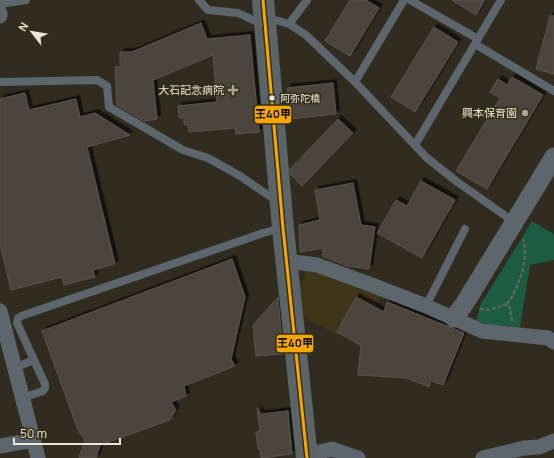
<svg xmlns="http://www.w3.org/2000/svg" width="554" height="458" font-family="Manrope,'Noto Sans JP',sans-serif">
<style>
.built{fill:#3f361a}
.green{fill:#1b5c42}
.building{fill:#4c453e;stroke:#5b544e;filter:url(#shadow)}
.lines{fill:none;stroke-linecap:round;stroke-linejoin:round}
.path{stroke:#5f6464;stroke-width:2.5;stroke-dasharray:4 2;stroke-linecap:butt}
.service{stroke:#5c666c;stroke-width:8}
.minor{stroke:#5c666c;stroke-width:15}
.tertiary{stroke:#5c666c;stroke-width:19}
.primary{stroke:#5b6567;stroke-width:22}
.bus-1-casing{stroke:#372f18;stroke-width:6}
.bus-1{stroke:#f7a600;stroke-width:3}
.poi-dot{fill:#aaa598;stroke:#372f18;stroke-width:1.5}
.bus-dot{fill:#ebe6d9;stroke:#372f18;stroke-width:1.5}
.labels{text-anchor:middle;stroke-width:3;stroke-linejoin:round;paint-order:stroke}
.bus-label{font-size:10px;fill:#ebe6d9;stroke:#372f18;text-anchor:start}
.poi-label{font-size:11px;fill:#ebe6d9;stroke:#372f18;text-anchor:end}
.line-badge{stroke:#372f18;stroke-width:1.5}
.pale-badge-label{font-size:11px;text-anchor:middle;font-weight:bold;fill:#111}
</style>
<defs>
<filter id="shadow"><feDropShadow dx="3.5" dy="-3.5" stdDeviation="0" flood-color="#0009"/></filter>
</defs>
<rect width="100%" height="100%" fill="#302c1f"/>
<!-- built -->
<path class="built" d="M305,271L319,272L382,294L359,345L302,317L299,279L304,280Z"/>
<!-- green -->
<path class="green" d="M532,221L554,234V260L530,265L520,327L485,324L477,320L479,307Z"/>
<!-- building -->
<path class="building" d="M350,0H366L379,8L350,56L325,41Z
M452,0H485L476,15Z
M550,16H554V74L536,69Z
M201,23L207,39L250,35L259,132L236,134L235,128L189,132L188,125H184V118H179L178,106L217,102L213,55L153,80L157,119L144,121L117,105L115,67H120V52H132Z
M434,27L458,42L415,112L391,97Z
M512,77L543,95L487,189L456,171L500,98L490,92L498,79L507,85Z
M333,83L336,114L290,119L287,88Z
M25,93L29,110L76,99L80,117L95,113L130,135L87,147L115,264L93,270L95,277L64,285L62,277L11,290L0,245V99Z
M338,119L353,133L302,186L291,175L290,169Z
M421,181L455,200L422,258L377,233L396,200L407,206Z
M353,183L361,225L375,227L369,269L347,266L322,256L324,248L300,252L299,225L320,220L315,190Z
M232,259L245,297L231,359L235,366L184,386L186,396L171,402L176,410L170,420L100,445L96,458H79L85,440L78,430L42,331Z
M278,297L283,354L256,356L253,325Z
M356,297L384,312L387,302L464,333L443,385L431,381L429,387L407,378L358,375L361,345L337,332Z
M257,408L262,416V414L288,411L292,454L261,458L260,449H258L256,432L260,431Z"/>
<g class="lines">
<!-- path -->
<path class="path" d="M480,309L489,310L507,304
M512,321L510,308L507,304C518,290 530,256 523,239"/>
<!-- service -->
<path class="service" d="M199,0L208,10L238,13L255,21L275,20L289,24L307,0
M410,0L478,39
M0,4L26,0
M289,24L306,35L355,82L427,158L456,181L514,222
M475,44L554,91
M0,82L97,80L107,86L109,107L183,150L208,158L240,176L277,201
M355,82L404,0
M415,145L501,0
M426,306L465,229
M14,368L34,360
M22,398L43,391L45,388V384L17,323L18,318L21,316L263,233L282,228"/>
<!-- minor -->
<path class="minor" d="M0,13V16
M287,261L317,265L372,285L426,306L482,331L548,338L554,342
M0,311L38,458
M0,446L33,440
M307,455L332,449L358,458
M483,458L524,448L539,447L554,441"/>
<!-- tertiary -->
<path class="tertiary" d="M454,318L465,303L554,157"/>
<!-- primary -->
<path class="primary" d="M263,0L283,228L307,458"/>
<!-- bus-1 casing -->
<g class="bus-1-casing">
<path id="bus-1" d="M263,0L283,228L307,458"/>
</g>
<!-- bus-1 -->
<use href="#bus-1" class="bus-1"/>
</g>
<!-- markers -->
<g class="poi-dot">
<path d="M231 84h4v4h4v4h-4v4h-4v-4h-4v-4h4z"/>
<circle cx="525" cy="113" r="4"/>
</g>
<circle class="bus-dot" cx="272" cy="98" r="3.5"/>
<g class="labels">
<!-- bus labels -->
<g class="bus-label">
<text x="280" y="102">阿弥陀橋</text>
</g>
<!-- poi labels -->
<g class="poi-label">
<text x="224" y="94">大石記念病院</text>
<text x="517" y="117">興本保育園</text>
</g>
</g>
<g class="line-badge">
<rect x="254" y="105" width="38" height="19" rx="4" fill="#f7a600"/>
<rect x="276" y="334" width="38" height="19" rx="4" fill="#f7a600"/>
</g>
<g class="pale-badge-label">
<text x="273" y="118">王40甲</text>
<text x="295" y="347">王40甲</text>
</g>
<!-- north arrow -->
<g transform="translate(32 32) rotate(301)" stroke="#372f18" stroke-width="3" paint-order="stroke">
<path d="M0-3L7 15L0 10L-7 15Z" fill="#ebe6d9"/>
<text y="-6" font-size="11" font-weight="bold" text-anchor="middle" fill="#ebe6d9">N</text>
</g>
<!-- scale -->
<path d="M14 438v6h106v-6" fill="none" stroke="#ebe6d9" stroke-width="2"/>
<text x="20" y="438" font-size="12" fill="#ebe6d9" stroke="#372f18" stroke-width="3" paint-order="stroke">50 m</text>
</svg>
